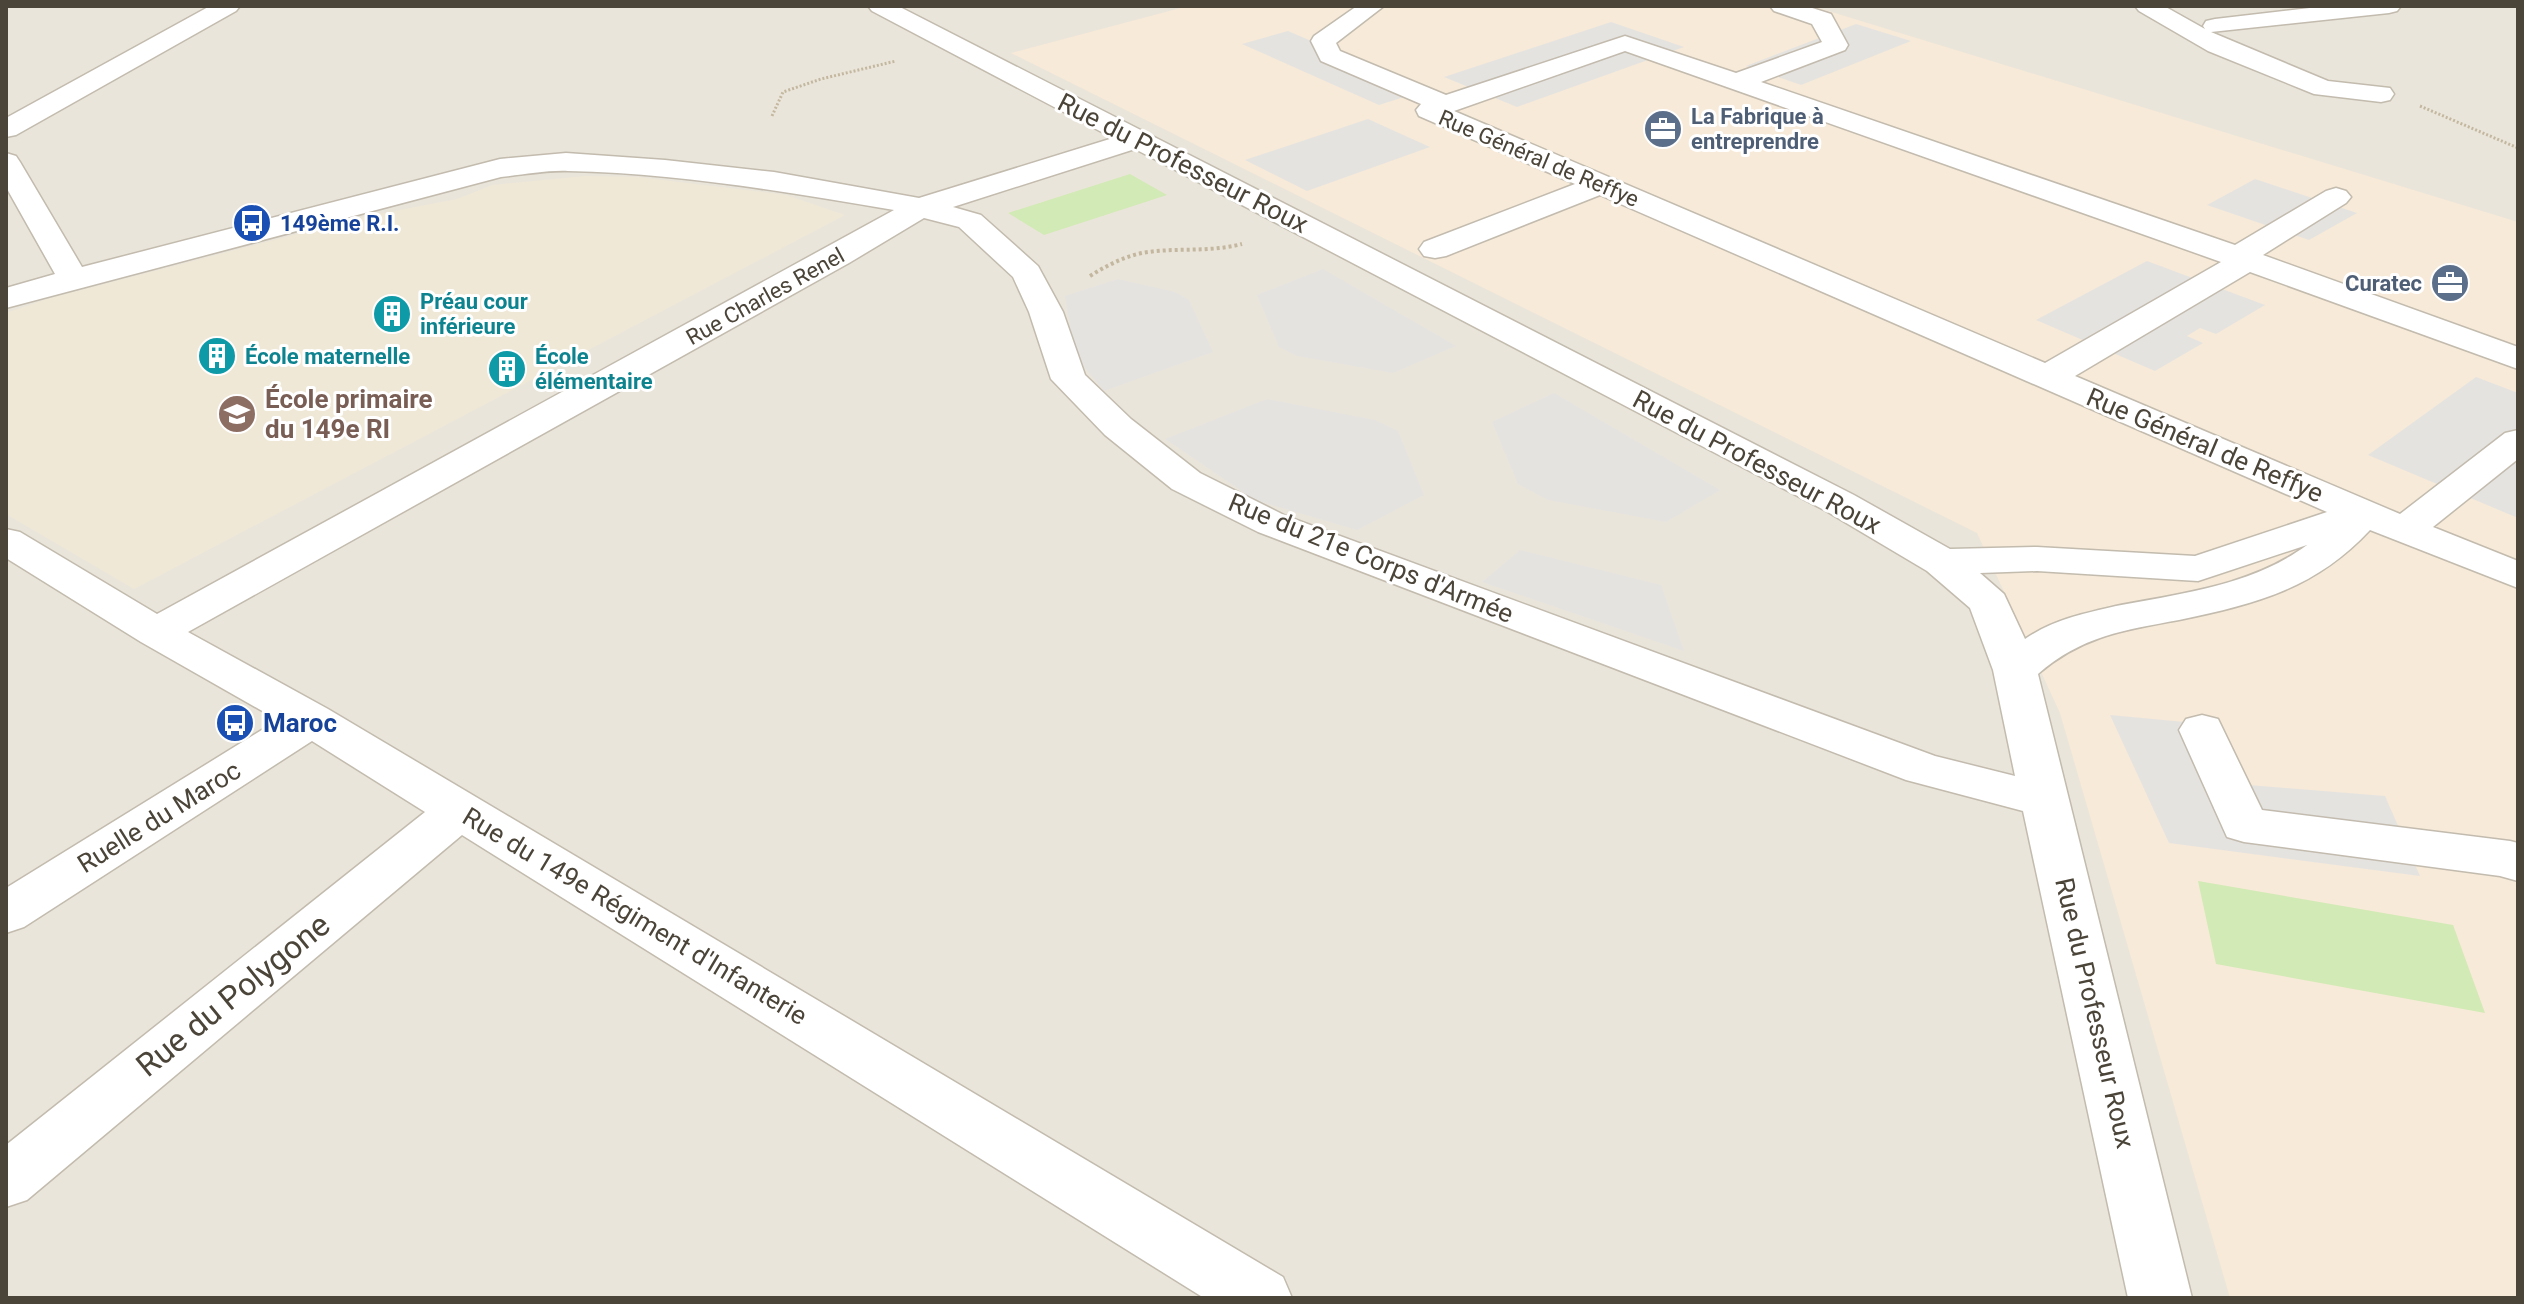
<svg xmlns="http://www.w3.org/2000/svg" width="2524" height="1304" font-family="Roboto,sans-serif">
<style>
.residential{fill:#eae5da}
.commercial{fill:#f7ead8}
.education{fill:#efe8d6}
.green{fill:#d2eab5}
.parking{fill:#e5e3e0}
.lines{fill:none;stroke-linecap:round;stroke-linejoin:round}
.minor-casing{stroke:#c2bbae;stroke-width:3}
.path-far1{stroke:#c4b79f;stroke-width:3;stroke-dasharray:2 2;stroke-linecap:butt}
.path{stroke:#c4b79f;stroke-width:4;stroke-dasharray:3 3;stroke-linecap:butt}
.minor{fill:#fff;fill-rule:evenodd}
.labels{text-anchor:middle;stroke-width:6;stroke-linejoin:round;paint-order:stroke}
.far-service-label{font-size:22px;font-weight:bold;fill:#4e5e75;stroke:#fff;text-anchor:start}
.far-street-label{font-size:22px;fill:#4b4439;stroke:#fff}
.far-transit-label{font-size:22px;font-weight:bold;fill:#164399;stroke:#fff;text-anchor:start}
.far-culture-label{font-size:22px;font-weight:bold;fill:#0d838f;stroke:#fff;text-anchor:start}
.street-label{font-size:26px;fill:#4b4439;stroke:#fff}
.education-label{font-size:26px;font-weight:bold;fill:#785e54;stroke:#fff;text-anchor:start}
.transit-label{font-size:26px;font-weight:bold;fill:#164399;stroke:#fff;text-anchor:start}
.near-street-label{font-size:32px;fill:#4b4439;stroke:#fff}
</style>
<rect width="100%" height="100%" fill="#f6f3ec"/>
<!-- residential -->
<path class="residential" d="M6,6H2518V1298H6Z"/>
<!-- commercial -->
<path class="commercial" d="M1188,6H1812L2518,222V1298H2230L2060,713L1977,533L1011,53Z"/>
<!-- education -->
<path class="education" d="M586,176L637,177L786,195L845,215L134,589L6,514V313L47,299L359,218L457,199L492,185Z"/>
<!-- green -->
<path class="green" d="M1130,174L1167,195L1044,235L1008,213Z
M2198,881L2453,925L2485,1013L2216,964Z"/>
<!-- parking -->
<path class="parking" d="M1611,22L1684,47L1517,107L1444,77Z
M1856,24L1911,41L1801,85L1746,66Z
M1288,31L1426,90L1379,105L1242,44Z
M1368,119L1430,147L1307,191L1245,160Z
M2255,179L2357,213L2309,240L2207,205Z
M2147,261L2265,305L2216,334L2200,328L2187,336L2203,343L2155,371L2036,320Z
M1323,269L1456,346L1393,373L1297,356L1279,347L1257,295Z
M1118,279L1175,292L1189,300L1213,352L1104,391L1075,356L1065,296Z
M2476,377L2518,393V518L2368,455Z
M1554,393L1720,490L1666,522L1548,500L1518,484L1492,422Z
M1267,399L1375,420L1398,431L1424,495L1357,530L1255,500L1165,439Z
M1520,550L1661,585L1684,651L1482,582Z
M2110,715L2217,725L2249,785L2385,796L2420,876L2169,843Z"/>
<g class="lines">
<!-- minor casing -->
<g class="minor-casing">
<path id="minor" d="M210,6H240L236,11L16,135L6,137V118Z
M868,6H898L1854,495L1950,549L2037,547L2195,556L2327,512L1600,195L1446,256L1435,258L1424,256L1419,249L1424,242L1575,184L1419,116L1416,110L1421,104L1321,61L1311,41L1314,36L1357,6H1384L1336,43L1340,51L1446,95L1625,36L1736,73L1822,42L1812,24L1774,11L1770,6H1806L1831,14L1848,45L1845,50L1761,82L2235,245L2326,191L2336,188L2346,191L2351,197L2346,203L2263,255L2518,347V369L2250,272L2075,376L2400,514L2505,433L2518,430V459L2433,527L2518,561V588L2370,530C2315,589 2256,604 2179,620C2125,630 2081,636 2038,674L2192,1298H2128L2023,811L1906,780L1258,532L1172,489L1105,435L1051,379L1029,312L1013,277L959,227L924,218L849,263L188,632L328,709L1283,1277L1292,1298H1204L462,835L27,1200L6,1207V1145L425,812L312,741L24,927L6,933V888L278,720L141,642L6,558V529L20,532L157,614L894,210C786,192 677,173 568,171C546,170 523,175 501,177L6,308V288L55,274L6,187V153L16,156L20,162L82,267L500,159L566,153L665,160L774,172L919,198L1113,138L872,11ZM1625,51L2221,262L2045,363L1454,111ZM1135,149L1826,511L1927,571L1970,608L1993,670L2015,776L1935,756L1286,516L1200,473L1131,419L1085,375L1063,312L1038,266L981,215L953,207ZM2307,545C2251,586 2182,593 2116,606C2085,613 2052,620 2025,639L2004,594L1980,573L2037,571L2198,581Z
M2135,6H2164L2205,29L2203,26L2206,21L2215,19L2327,6H2401L2397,11L2389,13L2211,32L2328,81L2390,88L2394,94L2390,100L2381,102L2314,94L2208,51L2139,11Z
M2202,715L2218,719L2262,810L2510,841L2518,843V881L2500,876L2244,842L2227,837L2179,730L2186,719Z"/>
</g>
<!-- path-far1 -->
<path class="path-far1" d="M2420,106L2518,148
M772,116L783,92L821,79L896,61"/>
<!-- path -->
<path class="path" d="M1090,276C1106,266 1123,257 1142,253C1175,247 1208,253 1242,244"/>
<!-- minor -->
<use href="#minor" class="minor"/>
</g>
<!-- icons -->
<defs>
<g id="office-disc" transform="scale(2)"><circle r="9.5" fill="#5c6f8a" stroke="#fff"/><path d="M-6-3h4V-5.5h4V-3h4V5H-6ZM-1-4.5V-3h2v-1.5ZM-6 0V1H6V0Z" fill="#fff"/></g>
<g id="bus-disc" transform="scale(2)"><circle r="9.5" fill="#1a4fb4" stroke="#fff"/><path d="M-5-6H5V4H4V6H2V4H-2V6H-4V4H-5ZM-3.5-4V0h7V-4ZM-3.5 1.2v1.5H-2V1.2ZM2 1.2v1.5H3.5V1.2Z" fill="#fff"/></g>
<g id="building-disc" transform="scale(2)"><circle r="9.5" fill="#0f9aa8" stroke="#fff"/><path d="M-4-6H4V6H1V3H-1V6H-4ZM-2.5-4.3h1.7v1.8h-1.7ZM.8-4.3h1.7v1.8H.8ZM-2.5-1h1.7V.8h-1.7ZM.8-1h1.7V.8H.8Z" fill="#fff"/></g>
<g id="school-disc" transform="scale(2)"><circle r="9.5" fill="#8d6e63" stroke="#fff"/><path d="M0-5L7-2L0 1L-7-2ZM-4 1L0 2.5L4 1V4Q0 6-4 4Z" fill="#fff"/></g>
</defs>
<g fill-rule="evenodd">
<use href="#office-disc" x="1663" y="129"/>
<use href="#bus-disc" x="252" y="223"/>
<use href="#office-disc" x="2450" y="283"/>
<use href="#building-disc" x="392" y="314"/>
<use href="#building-disc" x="217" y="356"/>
<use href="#building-disc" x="507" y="369"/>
<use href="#school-disc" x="237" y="414"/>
<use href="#bus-disc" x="235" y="723"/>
</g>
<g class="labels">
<!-- far-service labels -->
<g class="far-service-label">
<text x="1691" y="124">La Fabrique à<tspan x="1691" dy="25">entreprendre</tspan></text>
<text x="2422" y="291" text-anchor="end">Curatec</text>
</g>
<!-- far-street labels -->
<g class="far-street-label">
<text transform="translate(1539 158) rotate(23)" y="8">Rue Général de Reffye</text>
<text transform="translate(765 296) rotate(-29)" y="8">Rue Charles Renel</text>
</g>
<!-- far-transit labels -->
<g class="far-transit-label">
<text x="280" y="231">149ème R.I.</text>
</g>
<!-- far-culture labels -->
<g class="far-culture-label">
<text x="420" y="309">Préau cour<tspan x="420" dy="25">inférieure</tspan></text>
<text x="245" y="364">École maternelle</text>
<text x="535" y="364">École<tspan x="535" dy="25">élémentaire</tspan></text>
</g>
<!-- street labels -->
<g class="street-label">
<text transform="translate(1183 163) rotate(27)" y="9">Rue du Professeur Roux</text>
<text transform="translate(2205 445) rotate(23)" y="9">Rue Général de Reffye</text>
<text transform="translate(1757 462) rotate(28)" y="9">Rue du Professeur Roux</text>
<text transform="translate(1371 558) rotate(22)" y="9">Rue du 21e Corps d'Armée</text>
<text transform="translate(159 817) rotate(-32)" y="9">Ruelle du Maroc</text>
<text transform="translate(635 916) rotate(31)" y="9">Rue du 149e Régiment d'Infanterie</text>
<text transform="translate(2095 1013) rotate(77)" y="9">Rue du Professeur Roux</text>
</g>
<!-- education labels -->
<g class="education-label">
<text x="265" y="408">École primaire<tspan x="265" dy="30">du 149e RI</tspan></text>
</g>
<!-- transit labels -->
<g class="transit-label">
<text x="263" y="732">Maroc</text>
</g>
<!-- near-street labels -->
<g class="near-street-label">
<text transform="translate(233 995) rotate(-39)" y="11">Rue du Polygone</text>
</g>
</g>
<!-- border -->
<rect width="2524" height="1304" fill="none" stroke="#4b4439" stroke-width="16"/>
</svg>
